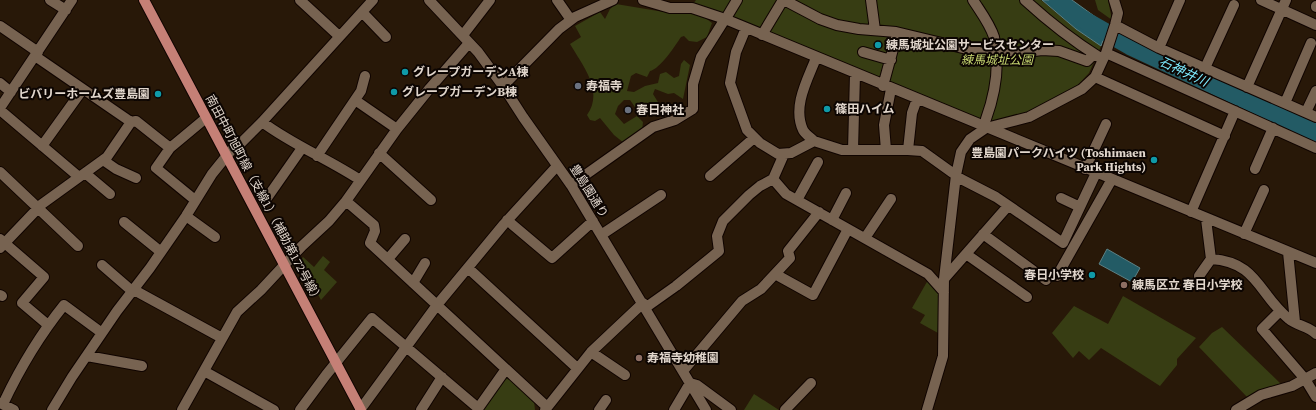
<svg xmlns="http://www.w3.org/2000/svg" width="1316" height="410" font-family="'Source Serif 4','Noto Sans JP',serif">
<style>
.green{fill:#373d13}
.water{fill:#235b65;stroke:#5c8084}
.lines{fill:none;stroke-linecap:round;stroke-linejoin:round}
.river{stroke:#235b65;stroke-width:18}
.minor-casing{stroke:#100400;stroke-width:12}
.major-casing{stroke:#100400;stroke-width:12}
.minor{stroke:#776351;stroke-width:10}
.major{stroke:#c58076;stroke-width:10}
.culture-dot{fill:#0f9aa8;stroke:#0c0502;stroke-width:1.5}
.worship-dot{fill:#6b7280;stroke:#0c0502;stroke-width:1.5}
.education-dot{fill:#8d6e63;stroke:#0c0502;stroke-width:1.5}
.labels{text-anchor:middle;stroke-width:4;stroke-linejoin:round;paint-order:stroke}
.poi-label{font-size:12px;font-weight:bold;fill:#e1d6cc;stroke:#0c0502;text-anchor:start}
.park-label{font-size:12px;font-style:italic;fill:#c8d871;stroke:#0c0502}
.street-label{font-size:12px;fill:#e1d6cc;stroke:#0c0502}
.water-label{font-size:13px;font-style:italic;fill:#7eebff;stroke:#0c0502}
</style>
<rect width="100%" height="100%" fill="#281808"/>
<!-- green -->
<path class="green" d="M696,0H1041L1076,29L1101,46L1089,73L1075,88L1025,115L990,123L693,4Z
M1095,0H1108L1112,20L1098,10Z
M616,4L676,14L691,11L700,14L712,23L707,37L697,42L689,41L684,36L681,37C675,46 660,69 650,71L647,77L636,73L631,76L627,91L634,92L645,86L658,83L660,74L666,72L674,78L679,76L681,64L684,60L690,65L683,99L674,93L668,94L655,89L653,94L661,107L659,110L653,111L646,108L637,110L630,100H624L618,106L615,114L624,124L637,116L643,122L642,131L624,143L614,135L600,118L595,121L590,120L587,115C604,91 583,66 570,44L581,37L575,26L600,12L605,19L610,9Z
M323,256L330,262L324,270L337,282L321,300L300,261L303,257L314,267Z
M928,280L938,291V333L920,323L925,315L912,308Z
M1123,296L1196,338L1177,359V365L1160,386L1101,348L1089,360L1079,351L1073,358L1052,333L1074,306L1108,324Z
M1222,327L1281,384L1248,398L1199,347L1212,333Z
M509,378L534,401L535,410H483L504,379Z
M754,394L779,410H744Z"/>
<!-- water -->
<path class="water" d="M1042,0H1072L1108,26L1101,46L1076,29Z
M1107,249L1140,268L1132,282L1099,264Z"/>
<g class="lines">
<!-- river -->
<path class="river" d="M1058,0L1072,13L1130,46L1316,133"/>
<!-- minor casing -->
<g class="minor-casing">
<path id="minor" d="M50,0L66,10
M300,0L339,36
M429,0L478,52L503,86L523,117L571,185L706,410
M557,0L571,20
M643,0L670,8H692L725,19L1316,263
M784,0L820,19L837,25L859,29L896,32L996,56L1042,50L1059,51L1087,61L1094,54
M871,0L875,30
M973,0C980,11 990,24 994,37C1000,64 995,94 986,119
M1025,0C1049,22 1072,40 1099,57
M1261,0L1316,25
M1316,7V6
M362,12L386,37
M728,15L737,0
M1115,25L1159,48L1316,117
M0,26L38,52
M746,28L736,52L730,83L747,130L760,143L778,154L791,153L814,141L842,150H908L922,151L961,179L996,197L1063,243L1096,173
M463,35L490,0
M762,35L783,0
M1159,48L1180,0
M863,52L891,60
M1106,53L1316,148
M35,56L131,122
M1205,68L1234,5
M1095,77L1225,136
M0,83L11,92
M503,86L559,29L575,17L613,0
M883,86L896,38
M1247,87L1286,0
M355,100L397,129
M1285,103L1311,43
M0,108L72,0
M0,110L79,177
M1306,112L1316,91
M262,122C293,145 328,159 360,180
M814,141C811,138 805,134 803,130C792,106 808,79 816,58
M42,146L83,89
M170,148L156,168L195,200
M853,150L855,74
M886,150L884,125L891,89
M908,150L912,113L917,99
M379,153L431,200
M317,156L361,91L365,76
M103,160L116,169L136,178
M1085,169L1106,124
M1255,169L1273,128
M0,172L78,246
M85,173L110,194
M710,176L754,138
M773,179L786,194L928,274L944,292
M571,185L653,127L675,120L693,109V84L701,57L725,19
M267,198L302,148
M1061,198L1080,207
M797,200L818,162
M346,201L374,225L375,231L370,243L547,407
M1191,212L1235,111
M186,216L215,237
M507,220L552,258L593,221
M832,220L846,193
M124,222L161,252
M983,234L1046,280
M1244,234L1264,190
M601,235L661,195
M865,238L891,199
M0,239L44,277L22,303L48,325
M0,248L42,204L107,157L131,122L136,121L170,148L206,118
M1288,252L1295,322
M966,254L1027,297
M388,259L405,239
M1211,259C1258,262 1258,294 1289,319C1297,326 1309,326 1316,334
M102,265L132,291
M468,268L577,368
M775,274L813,295L848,229
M1057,276L1112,179
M1199,276L1211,259L1206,219
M944,279L1008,206
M413,283L425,263
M134,290L222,338
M0,295L2,296
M645,308L676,286L719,251L717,236L723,221L749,195L760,186L773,179L784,154
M1280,311L1262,329L1305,379L1316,397
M591,352L625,375
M87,356L142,366
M204,371L274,410
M683,371L742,301L761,289L790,258L788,251L819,212
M0,403L14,410
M3,404C20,368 39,336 64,305L102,333
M52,410L72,377L117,311L150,268L186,216L212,174L233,148L241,143L262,122L373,0
M182,410L237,312L261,290L302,246L329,221L346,201L397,129L430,88L469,43
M300,410L326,375L372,318L478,408
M360,410L437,305L504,224L557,166
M421,410L442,377
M477,410L506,369
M545,410L591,352L643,303
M599,410L606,400
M674,410L690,383L697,385L731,410
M785,410L811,383
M927,410L943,356L944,279L956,175L961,152L970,139L986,128L1029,117L1082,89L1095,77L1106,53L1115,25L1118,13L1114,0
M1236,410L1261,395L1292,386L1316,373"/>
</g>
<!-- major casing -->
<g class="major-casing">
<path id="major" d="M144,0L361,410"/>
</g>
<!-- minor -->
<use href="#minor" class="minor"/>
<!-- major -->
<use href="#major" class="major"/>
</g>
<!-- markers -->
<g class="culture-dot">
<circle cx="878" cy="45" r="4"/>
<circle cx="405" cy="72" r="4"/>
<circle cx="394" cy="92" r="4"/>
<circle cx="158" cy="94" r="4"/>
<circle cx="827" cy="109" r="4"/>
<circle cx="1154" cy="160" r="4"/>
<circle cx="1092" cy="275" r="4"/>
</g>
<g class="worship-dot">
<circle cx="578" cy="86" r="4"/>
<circle cx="628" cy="110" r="4"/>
</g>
<g class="education-dot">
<circle cx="1124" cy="285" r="4"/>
<circle cx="639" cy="358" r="4"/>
</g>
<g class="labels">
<!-- poi labels -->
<g class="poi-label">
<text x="886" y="49">練馬城址公園サービスセンター</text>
<text x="413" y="76">グレープガーデンA棟</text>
<text x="586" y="90">寿福寺</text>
<text x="402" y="96">グレープガーデンB棟</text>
<text x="150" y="98" text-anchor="end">ビバリーホームズ豊島園</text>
<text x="835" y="113">篠田ハイム</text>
<text x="636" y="114">春日神社</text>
<text x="1146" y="157" text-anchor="end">豊島園パークハイツ (Toshimaen<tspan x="1146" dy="14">Park Hights)</tspan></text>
<text x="1084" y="279" text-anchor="end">春日小学校</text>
<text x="1132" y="289">練馬区立 春日小学校</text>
<text x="647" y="362">寿福寺幼稚園</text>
</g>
<!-- park labels -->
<g class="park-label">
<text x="997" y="64">練馬城址公園</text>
</g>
<!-- street labels -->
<g class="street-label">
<text transform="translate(589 191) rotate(58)" y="4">豊島園通り</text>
<text transform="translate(264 199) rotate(62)" y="4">南田中町旭町線（支線1）（補助第172号線）</text>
</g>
<!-- water labels -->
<g class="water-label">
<text transform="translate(1184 71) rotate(25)" y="5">石神井川</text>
</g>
</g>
</svg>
